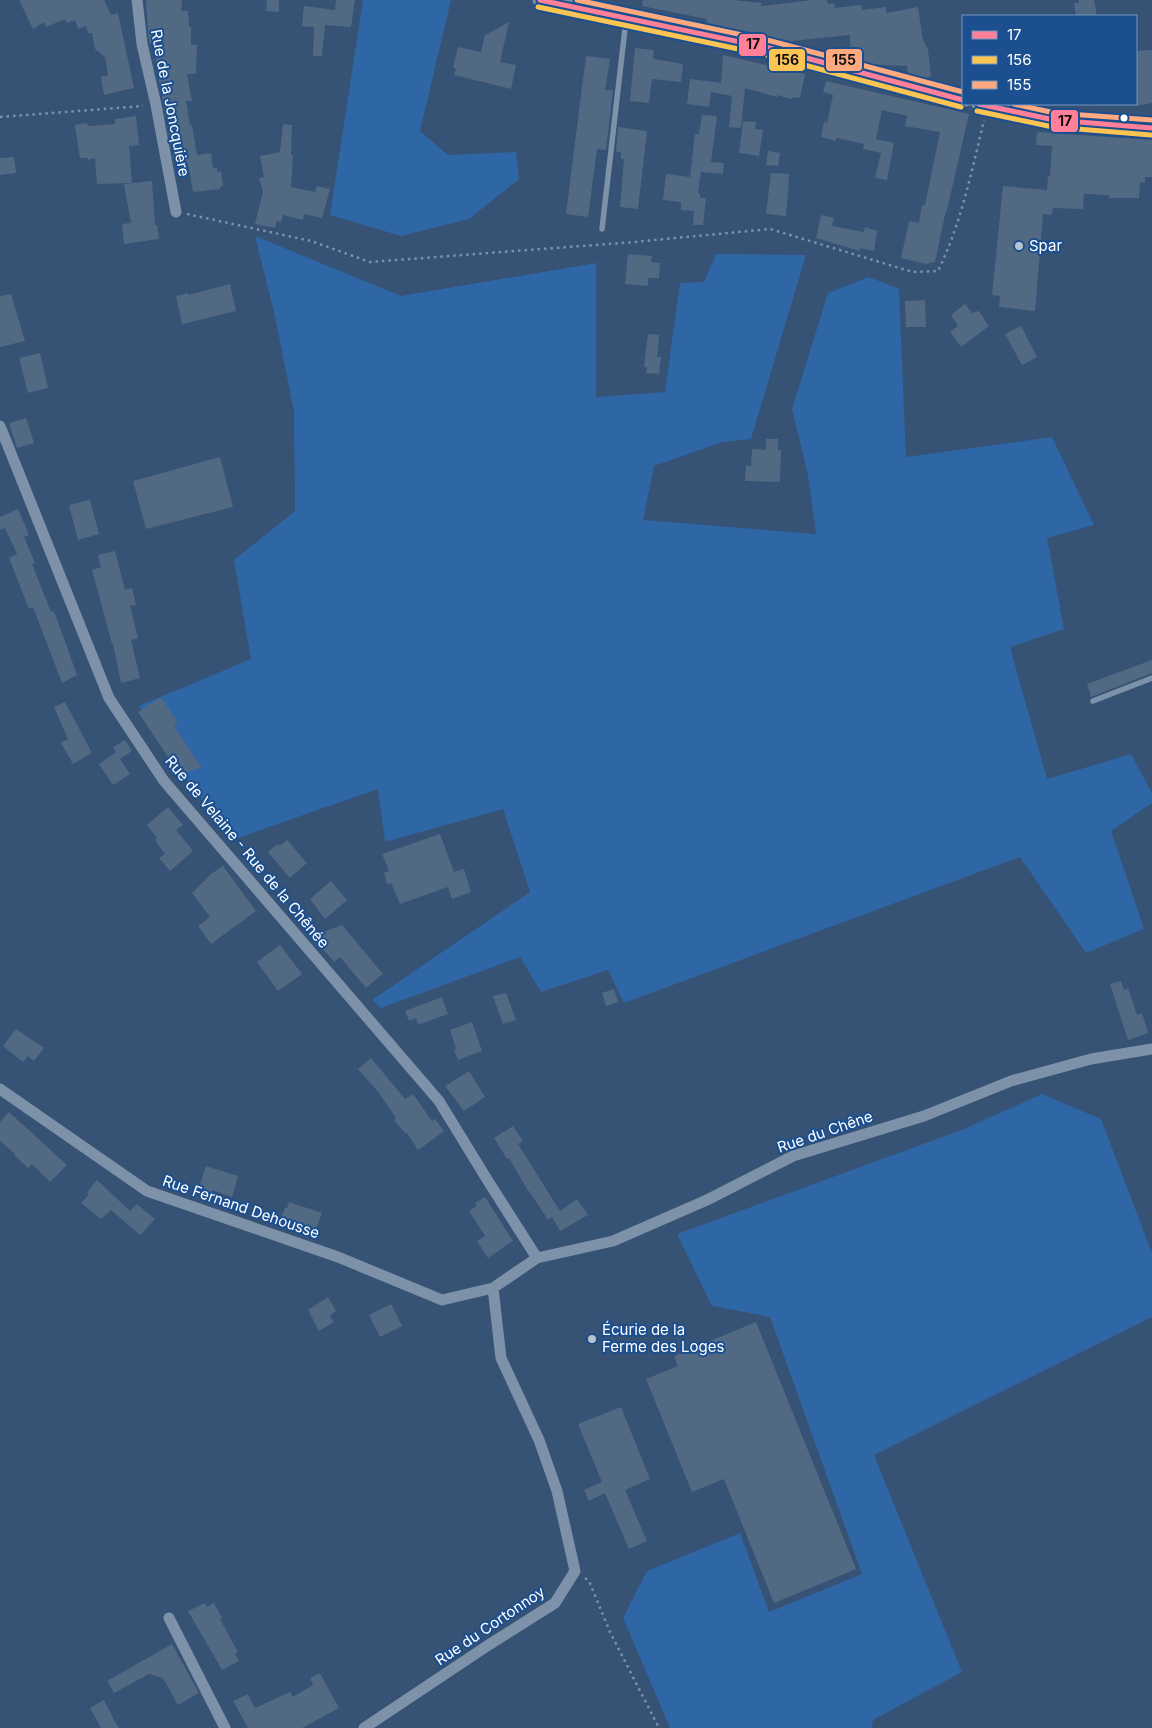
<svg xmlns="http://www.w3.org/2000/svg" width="1152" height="1728" font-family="Inter,sans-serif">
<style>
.green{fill:#2f66a5}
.building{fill:#526984}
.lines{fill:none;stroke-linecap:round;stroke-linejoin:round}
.path{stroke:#7d92a8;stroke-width:2.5;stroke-dasharray:2.5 4;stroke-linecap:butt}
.lane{stroke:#7d92a8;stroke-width:5.5}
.street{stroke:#7d92a8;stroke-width:11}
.secondary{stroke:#798da4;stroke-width:15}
.bus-1-casing{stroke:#1b4f8f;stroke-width:9}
.bus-2-casing{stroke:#1b4f8f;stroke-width:9}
.bus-3-casing{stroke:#1b4f8f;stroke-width:9}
.bus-1{stroke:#ff8098;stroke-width:5}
.bus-2{stroke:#fcc553;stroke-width:5}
.bus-3{stroke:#ffa980;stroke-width:5}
.bus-dot{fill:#fff;stroke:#1b4f8f;stroke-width:2}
.poi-dot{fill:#b9c2ce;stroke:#1b4f8f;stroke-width:2}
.labels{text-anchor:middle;stroke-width:4;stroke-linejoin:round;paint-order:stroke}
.street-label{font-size:15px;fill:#fff;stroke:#1b4f8f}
.poi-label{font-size:15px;fill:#fff;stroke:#1b4f8f;text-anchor:start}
.line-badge{stroke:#1b4f8f;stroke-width:2}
.pale-badge-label{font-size:14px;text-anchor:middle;font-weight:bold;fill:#111}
</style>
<rect width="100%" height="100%" fill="#365274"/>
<!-- green -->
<path class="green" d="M363,0H451L420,131L448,155L516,152L519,179L469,219L401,236L330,215Z
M255,236L401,296L596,263V397L665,392L680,283L704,282L716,254L806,255L751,439L722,442L654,466L643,520L816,534L808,475L792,409L828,293L869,277L899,289L906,457L1052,437L1094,525L1047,538L1064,629L1010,647L1047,779L1131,754L1152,793V803L1111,831L1144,929L1086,953L1020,857L624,1003L608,970L541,992L520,957L381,1008L372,1000L530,892L503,809L385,842L378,789L235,839L178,770L139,706L251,659L234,560L295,511L294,411L275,316Z
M1042,1094L1101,1119L1152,1253V1317L874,1455L962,1672L873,1720L872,1728H670L623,1618L647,1571L740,1533L769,1612L862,1574L770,1317L712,1306L677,1234L964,1129Z"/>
<!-- building -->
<path class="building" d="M19,0H104L111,15L118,13L134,88L104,95L101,77L108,75L105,57L95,49L92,33H88L86,26L78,29L75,20L67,23L65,19L46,27L44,22L33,29Z
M146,0H182L181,11H188L189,27H191V45H197L196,74H187L192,101H186L190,125H192L197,155L211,153L213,168H217V172L221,171L223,186L220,187V189L193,192L188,163L175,165L156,65L155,43H149Z
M267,0H279V12L266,11Z
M336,0H355L351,27L325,25L322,56H313L314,27L302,26L304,6L335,10Z
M643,0H733L762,3L761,6L812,0H827L828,4L834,3L835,8L861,5L862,10L886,7V13L918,7L923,40L928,49L931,77L921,78L908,75L907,66L865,64L851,60L850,35L791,41L751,35L739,32L740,30L722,28V26L707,23V19L642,6Z
M1079,0H1094L1097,16H1076L1074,3H1079Z
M509,22L500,62L516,65L511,89L454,75L456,69L453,68L458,47L481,52L485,35Z
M635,48L654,50L653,59L683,64L681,82L652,79L649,103L630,101Z
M1152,50V103L1136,106V51Z
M723,55L805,74L800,98L793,97L792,99L777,95V97L745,88L741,128L729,127L732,96L711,92L709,107L687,104L690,79L721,83Z
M586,56L610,59L605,90H613L606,150L597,149L588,217L566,214Z
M826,81L969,114L947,210H946L935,262L926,264L901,258L909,221L919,223L922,205H925L940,132L905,126L907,116L882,110L876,139L894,143L887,180L875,178L881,153L863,149L864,144L836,138V141L821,137L824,122L827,123L833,95L823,92Z
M702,115L717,116L711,162L724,163L723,174L701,172L698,193L700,194V198H706L703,225H693L694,211L681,210V202L663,200L666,174L690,177L695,134H699Z
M136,116L139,145L129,146L132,183L97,184L95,158L88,160V158H80L75,125L87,123L88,126L115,124V119Z
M743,121L756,122L755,129L763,130L759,156L739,153Z
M283,124L292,125L291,155H293L291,187L315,192L317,186L330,189L322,218L304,214L303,220L283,215L281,222L277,221L275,228L255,224L263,192L259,178L264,177L260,156L280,152Z
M618,127L647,131L638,209L620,207L624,159H621V152H616Z
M1037,132L1152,140V177H1145V183L1140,182L1139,198H1109V195L1084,194L1083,209L1053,208L1052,215L1043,214L1035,311L999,307L1000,296L992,295L1003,186L1047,190L1048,176H1050L1052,146L1036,145Z
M768,151L780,153L778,166L766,165Z
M14,157L16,173L0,175V158Z
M771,173L789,174L788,180L789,181L786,216L766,214Z
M152,181L155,225H157L159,239L124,244L122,224L131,223L124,184Z
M821,215L834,218L832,226L864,232L865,227L877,231L874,251L860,248V251L816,238Z
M628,254L652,256L651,262L660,263L659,278H648V286L625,284Z
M230,284L236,311L182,324L176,296L188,293V295Z
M11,294L25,341L0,347V296Z
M925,300L926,327H906L905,301Z
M965,304L972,313L979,311L989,326L961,347L950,332L958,326L951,315Z
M1021,326L1037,357L1022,365L1005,334Z
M648,334L659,335L657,357H661L659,374L646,373L647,367H644Z
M40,353L48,388L28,393L19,358Z
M26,418L34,443L17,448L9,423Z
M766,439H778V450H781L780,482L745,481L746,465L751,466L752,449L766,450Z
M220,457L233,507L146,529L133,481Z
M90,500L99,534L78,540L69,505Z
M18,509L29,535L24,537L35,563L32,564L51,612L54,611L77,675L62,683L33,607L29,609L9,558L17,554L5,528L0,530V517Z
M115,551L125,590L132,588L136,605L130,606L138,638L131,640L140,678L121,683L113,644H112L92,570L101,567L98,555Z
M1152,660V673L1091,697L1087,684Z
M161,697L178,723L174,726L201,767L180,775L138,712Z
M65,702L92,753L73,764L61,743L68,739L54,707Z
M125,740L132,751L120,759L130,774L113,785L99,764L116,752L120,759L113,747Z
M168,807L183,825L176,830L193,851L170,871L159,858L165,854L155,840L157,838L147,825Z
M440,834L454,872L464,869L471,892L452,899L448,887L400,904L391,883L387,884L384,873L389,871L382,854Z
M287,840L307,863L290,878L268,852L278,844L280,846Z
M223,866L256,911L211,944L198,926L210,917L192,893L211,874Z
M331,881L347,900L325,919L310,899Z
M342,925L383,974L366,988L340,957L334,962L312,936Z
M280,945L302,974L278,991L257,962Z
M1121,981L1124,990L1128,988L1137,1015L1142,1013L1148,1033L1128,1040L1110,984Z
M614,989L618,1002L606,1006L602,993Z
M506,993L516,1020L503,1024L493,996Z
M442,997L448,1014L418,1025L416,1018L409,1021L405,1011Z
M472,1022L482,1051L458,1060L454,1050L456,1049L450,1030Z
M16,1029L44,1048L34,1061L28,1056L23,1062L3,1046Z
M371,1058L405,1099L413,1094L432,1121L435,1119L444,1131L418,1150L407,1133L406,1134L394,1120L396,1118L379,1093L358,1069Z
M469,1071L485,1097L464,1111L445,1086Z
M9,1112L67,1165L50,1182L32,1164L28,1168L14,1155L15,1154L0,1141V1122Z
M513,1126L523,1141L518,1144L560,1211L577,1199L588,1215L560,1231L552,1217L548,1220L529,1191H528L509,1158L507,1159L494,1138Z
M206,1166L238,1176L232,1197L213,1190L210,1195L198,1191Z
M97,1180L130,1211L137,1204L155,1219L140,1235L111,1210L101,1219L81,1203L89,1194L87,1192Z
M485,1197L513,1241L488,1258L477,1241L485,1236L469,1211L477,1206L475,1203Z
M289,1202L322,1213L316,1229L293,1221L291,1224L280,1220L285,1208H287Z
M328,1297L336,1311L330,1316L334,1322L319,1331L308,1310Z
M391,1304L402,1326L380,1337L369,1315Z
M756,1322L856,1569L774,1603L724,1479L692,1492L646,1379L678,1366L674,1356Z
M621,1407L650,1479L625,1490L647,1541L629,1549L605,1493L589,1501L584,1490L602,1482L578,1424Z
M205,1603L207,1607L214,1603L222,1618L220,1619L238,1652L235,1654L239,1661L222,1670L188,1611Z
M172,1644L199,1693L178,1705L163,1678L149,1674L114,1693L107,1681Z
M320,1673L339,1708L302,1728H248L233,1701L248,1694L255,1708L290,1692L293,1697L313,1685L310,1678Z
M104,1700L114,1720L119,1728H101L90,1708Z"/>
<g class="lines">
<!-- path -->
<path class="path" d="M0,117L143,106
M187,214L311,241L370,262L634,242L770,229L913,272L938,271C961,224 972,170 984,120
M585,1578L589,1581L610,1632L659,1728"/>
<!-- lane -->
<path class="lane" d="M602,229L626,20
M1093,701L1152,678"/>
<!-- street -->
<path class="street" d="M137,0L142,44L156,105L176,212
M0,426L109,698L164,781L439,1101L488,1181L537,1258
M0,1089L147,1191L338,1257L442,1300L493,1288L537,1258L613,1241L707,1200L793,1156L924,1116L1011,1081L1091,1059L1152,1049
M169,1618L225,1728
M364,1728L487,1646L555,1603L575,1571L557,1491L539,1440L501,1358L493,1288"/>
<!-- secondary -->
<path class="secondary" d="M540,0L769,48L963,100
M979,104L1054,120L1152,128"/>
<!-- bus-1 casing -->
<g class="bus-1-casing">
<path id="bus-1" d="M540,0L769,48L963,100
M979,104L1054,120L1152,128"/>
</g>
<!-- bus-2 casing -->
<g class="bus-2-casing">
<path id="bus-2" d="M538,7L767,55L961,107
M977,111L1053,127L1151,135"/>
</g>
<!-- bus-3 casing -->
<g class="bus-3-casing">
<path id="bus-3" d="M577,0L771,41L963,92
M1014,104L1055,113L1152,120"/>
</g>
<!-- bus-1 -->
<use href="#bus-1" class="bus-1"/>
<!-- bus-2 -->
<use href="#bus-2" class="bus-2"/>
<!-- bus-3 -->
<use href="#bus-3" class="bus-3"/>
</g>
<!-- markers -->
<circle class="bus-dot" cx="1124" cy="118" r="4.5"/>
<g class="poi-dot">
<circle cx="1019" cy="246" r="5"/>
<circle cx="592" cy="1339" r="5"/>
</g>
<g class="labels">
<!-- street labels -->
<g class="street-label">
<text transform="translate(170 103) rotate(79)" y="5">Rue de la Joncquière</text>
<text transform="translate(247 852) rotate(50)" y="5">Rue de Velaine - Rue de la Chênée</text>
<text transform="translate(825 1132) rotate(-19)" y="5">Rue du Chêne</text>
<text transform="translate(241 1207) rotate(19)" y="5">Rue Fernand Dehousse</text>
<text transform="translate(490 1626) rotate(-34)" y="5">Rue du Cortonnoy</text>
</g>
<!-- poi labels -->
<g class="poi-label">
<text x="1029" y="251">Spar</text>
<text x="602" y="1335">Écurie de la<tspan x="602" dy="17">Ferme des Loges</tspan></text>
</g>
</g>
<g class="line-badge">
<rect x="738" y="33" width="29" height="24" rx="5" fill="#ff8098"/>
<rect x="825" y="48" width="38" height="24" rx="5" fill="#ffa980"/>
<rect x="768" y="48" width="38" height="24" rx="5" fill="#fcc553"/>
<rect x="1050" y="109" width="29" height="24" rx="5" fill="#ff8098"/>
</g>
<g class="pale-badge-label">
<text x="753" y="49">17</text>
<text x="844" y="65">155</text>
<text x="787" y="65">156</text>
<text x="1065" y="126">17</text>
</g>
<!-- legend -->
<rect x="962" y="15" width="175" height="90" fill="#1b4f8f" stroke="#7695bc"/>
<rect x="972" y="31" width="25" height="8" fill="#ff8098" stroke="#7695bc"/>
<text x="1007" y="40" font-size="15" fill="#ffffff">17</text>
<rect x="972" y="56" width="25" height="8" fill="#fcc553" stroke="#7695bc"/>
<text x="1007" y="65" font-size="15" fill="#ffffff">156</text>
<rect x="972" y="81" width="25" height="8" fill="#ffa980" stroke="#7695bc"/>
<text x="1007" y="90" font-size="15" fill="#ffffff">155</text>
</svg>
